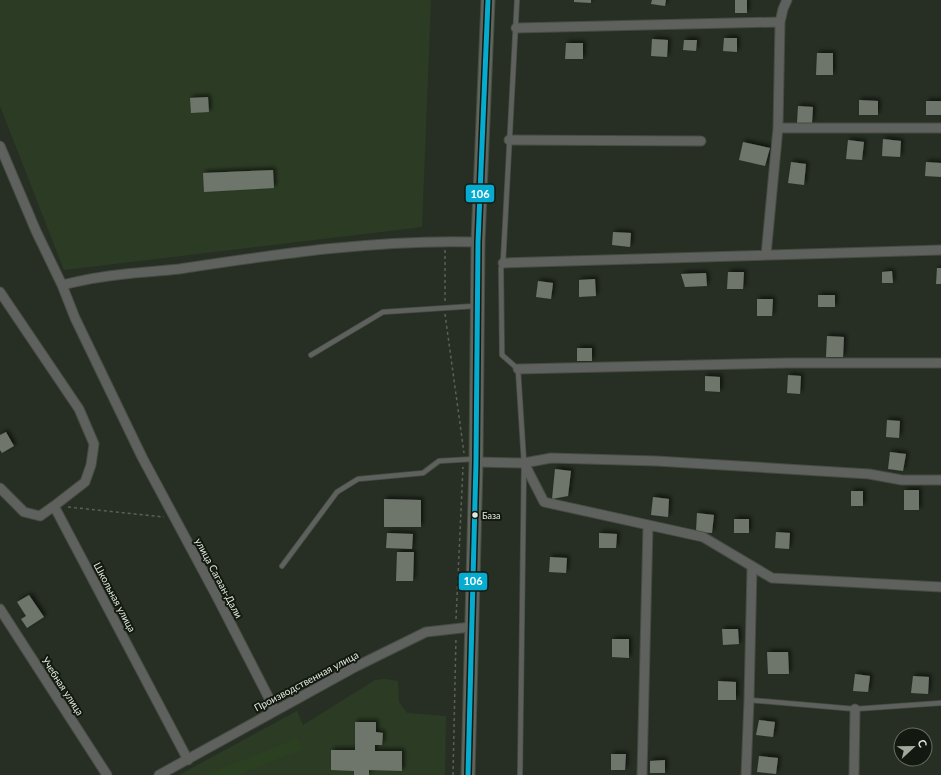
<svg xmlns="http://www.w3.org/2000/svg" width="941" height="775" font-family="Lato,sans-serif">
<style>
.built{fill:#2c3c24}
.green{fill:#2b3f21}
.building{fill:#6e756b;filter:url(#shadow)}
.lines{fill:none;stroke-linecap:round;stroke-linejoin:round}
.service-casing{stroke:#464c42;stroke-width:6}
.minor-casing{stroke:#464c42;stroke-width:11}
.secondary-casing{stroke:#464c42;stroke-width:15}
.path{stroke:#5c5f5a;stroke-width:1.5;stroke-dasharray:3 3;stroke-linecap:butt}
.service{stroke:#5e615d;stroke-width:4.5}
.minor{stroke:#5e615d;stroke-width:9}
.secondary{stroke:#5f645d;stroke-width:13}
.bus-1-casing{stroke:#131910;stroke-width:8}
.bus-1{stroke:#06acd0;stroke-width:5}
.bus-dot{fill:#e1eadd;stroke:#131910;stroke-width:1.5}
.labels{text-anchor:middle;stroke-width:4;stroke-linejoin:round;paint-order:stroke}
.bus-label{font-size:9px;fill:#e1eadd;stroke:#131910;text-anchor:start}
.street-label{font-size:10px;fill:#e1eadd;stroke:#131910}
.line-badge{stroke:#131910;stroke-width:1.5}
.badge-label{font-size:11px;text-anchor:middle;font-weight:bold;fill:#fff}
</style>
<defs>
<filter id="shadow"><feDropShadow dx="2.5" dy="-2.5" stdDeviation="2" flood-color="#0009"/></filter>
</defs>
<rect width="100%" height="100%" fill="#272f24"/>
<!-- built -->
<path class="built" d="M0,0H431L422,227L64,270L0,106Z
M385,679L398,681L399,702L407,713L446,716L445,775H179L297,711L303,725L375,680Z"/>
<!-- green -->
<path class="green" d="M298,738L302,750L237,775H204Z"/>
<!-- building -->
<path class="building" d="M574,0H591V3L574,2Z
M652,0H666L665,6L651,4Z
M735,0H747V13H735Z
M724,38H737V52L723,51Z
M652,39L668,40L667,57L651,56Z
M684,40H697L696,51L683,50Z
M566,43H583V59H565Z
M817,53H833V75H816Z
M208,97L209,112L191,113L190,98Z
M859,100L878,101V115H859Z
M926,101H941V115H926Z
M798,106L813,107L812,123H797Z
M883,139L901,141L900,157L882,156Z
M848,140L864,142L862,160L846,159Z
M743,142L770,148L765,166L739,160Z
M791,162L806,164L804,185L788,183Z
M926,162L941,163V177L925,176Z
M273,170L274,188L204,192L203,173Z
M613,232L631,233L630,247L612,245Z
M937,268H941V284H936Z
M892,271L893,283H882V272Z
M728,272H744L743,289H727Z
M706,273L707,286L685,287L681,274Z
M595,279L596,296L579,297V280Z
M538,281L553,283L551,299L536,297Z
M818,295H835V307H818Z
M757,299H773L772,316H757Z
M827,336L844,337L843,357H826Z
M577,348H592V361H577Z
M788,375L801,376L800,394L787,393Z
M705,376L720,377V392L705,391Z
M887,420L900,421L899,438L886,437Z
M6,432L14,446L2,453L0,450V435Z
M890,452L906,454L903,471L888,469Z
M555,469L571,471L568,496L552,499Z
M904,490H919V510H904Z
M851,491H863V506H851Z
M653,497L669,499L668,517L651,515Z
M384,499L421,500V527H384Z
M697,513L714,515L712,533L696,532Z
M734,519H749V533H734Z
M776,532L790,533L789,549L775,548Z
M387,533L413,534L412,549L386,548Z
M599,533L617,534L616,548H599Z
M397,552H414L413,581H396Z
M550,557L567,558L566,573L549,572Z
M29,595L44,617L27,628L21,619L26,616L17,602Z
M722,629H738L739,644L723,645Z
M612,639H629V658L612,657Z
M767,652H788L789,674H768Z
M855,674L870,676L868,692L853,691Z
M913,676L929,677L928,694L911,693Z
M718,681L736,682V700H718Z
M759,720L775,722L773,737L756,735Z
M355,722H376V732L383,733L382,745H375V751H402V771L369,770V775H354V771L331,770V750H355Z
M611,754H626L625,770H611Z
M759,756L778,758L776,774L757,772Z
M665,760V773H650V761Z"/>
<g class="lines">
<!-- service casing -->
<g class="service-casing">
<path id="service" d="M517,0L503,263L501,268L502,355L518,369L524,463L520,775
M311,355L383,312L475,306
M282,566L337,492L358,479L423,473L439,461L474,459
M749,700L855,709L941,703"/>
</g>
<!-- minor casing -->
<g class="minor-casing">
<path id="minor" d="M516,28L780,22
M778,128H941
M509,140L701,141
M0,146L36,231L62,285L75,318L142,457L216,595L275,710
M766,255L778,128L780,22L783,9L787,0
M503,263L941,250
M62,285C83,280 104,276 125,274C143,272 161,271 179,269C278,254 378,239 478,242
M0,292L79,409L94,444L91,465L85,482L54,506
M518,369L788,363H941
M476,462L524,463L551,458L656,461L869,474L902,480H941
M524,463L544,502L703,537L772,578L941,587
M0,488L24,512L40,516L54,506L188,760
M0,609L107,775
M159,775L355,667L426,632L471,627
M642,775L648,525
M746,775L749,700L752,567
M854,775L855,709"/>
</g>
<!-- secondary casing -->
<g class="secondary-casing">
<path id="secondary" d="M468,775L476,462L478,242L488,0"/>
</g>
<!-- path -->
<path class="path" d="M445,301V250
M445,314L464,453
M68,507L164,517
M456,619L463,467
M453,775L456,637"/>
<!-- service -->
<use href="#service" class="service"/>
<!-- minor -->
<use href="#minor" class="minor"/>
<!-- secondary -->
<use href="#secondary" class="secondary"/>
<!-- bus-1 casing -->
<g class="bus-1-casing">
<path id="bus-1" d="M468,775L476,462L478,242L488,0"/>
</g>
<!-- bus-1 -->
<use href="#bus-1" class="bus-1"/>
</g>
<!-- markers -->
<circle class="bus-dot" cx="475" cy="515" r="3.5"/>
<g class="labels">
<!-- bus labels -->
<g class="bus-label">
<text x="482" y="519">База</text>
</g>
<!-- street labels -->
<g class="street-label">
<text transform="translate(219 578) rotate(62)" y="4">улица Сагаан-Дали</text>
<text transform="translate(115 597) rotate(62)" y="4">Школьная улица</text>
<text transform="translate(306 681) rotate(-28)" y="4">Производственная улица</text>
<text transform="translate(63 686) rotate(57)" y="4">Учебная улица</text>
</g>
</g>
<g class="line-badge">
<rect x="465" y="184" width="30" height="19" rx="4" fill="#06acd0"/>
<rect x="458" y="572" width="30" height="19" rx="4" fill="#06acd0"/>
</g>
<g class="badge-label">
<text x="480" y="198">106</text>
<text x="473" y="585">106</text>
</g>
<!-- north arrow -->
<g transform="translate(913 747) rotate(68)"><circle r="19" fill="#131910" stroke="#656d62"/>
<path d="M0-3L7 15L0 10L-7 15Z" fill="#a0a99c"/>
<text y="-6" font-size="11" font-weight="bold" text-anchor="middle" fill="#e1eadd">С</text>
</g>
</svg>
